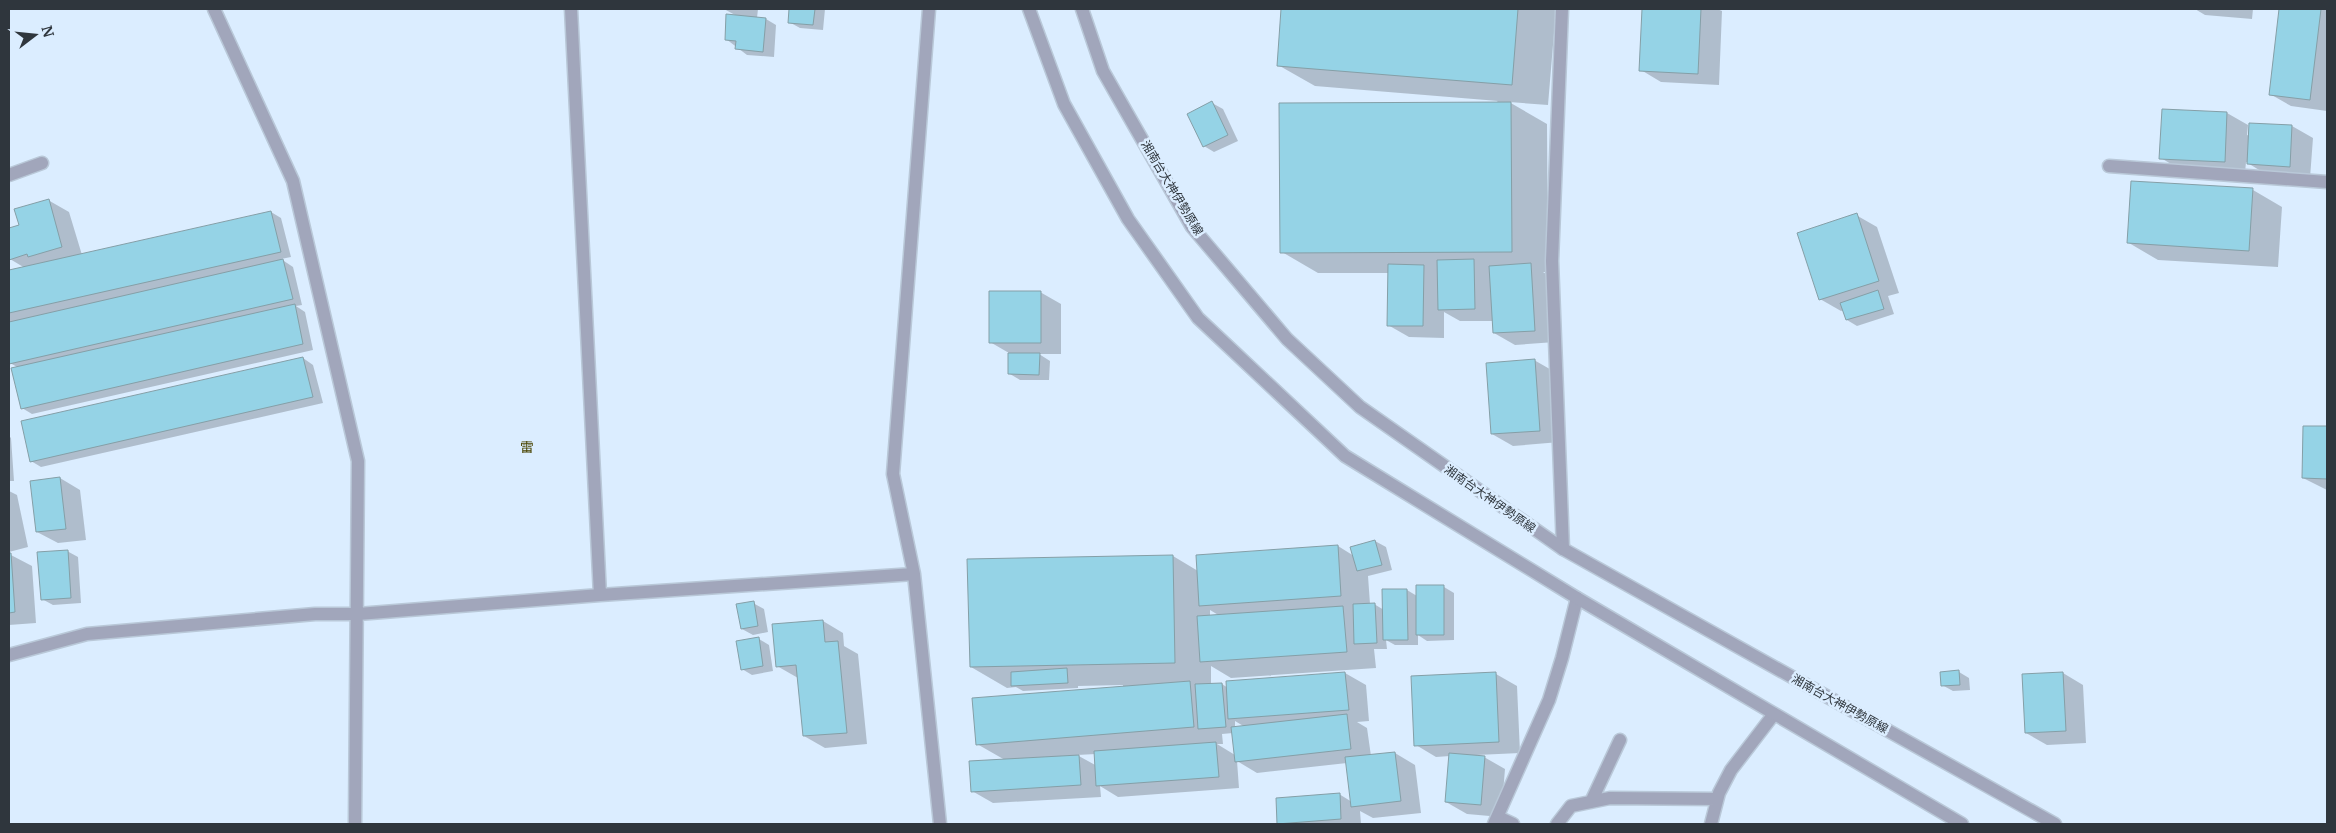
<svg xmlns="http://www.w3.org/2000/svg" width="2336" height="833" font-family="Merriweather,'Noto Sans JP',serif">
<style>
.shadow{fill:#0003;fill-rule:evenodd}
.building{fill:#95d3e6;stroke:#859fa7}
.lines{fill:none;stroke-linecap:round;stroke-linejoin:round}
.service-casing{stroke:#b9c8d8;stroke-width:15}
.minor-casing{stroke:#b9c8d8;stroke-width:15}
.tertiary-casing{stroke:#b9c8d8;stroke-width:15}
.service{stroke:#a1a6bb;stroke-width:12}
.minor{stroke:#a1a6bb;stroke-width:12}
.tertiary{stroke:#a1a6bb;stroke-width:12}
.labels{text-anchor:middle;stroke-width:5;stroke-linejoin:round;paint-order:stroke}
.street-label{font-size:12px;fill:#2f363d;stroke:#dbedff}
.neighbourhood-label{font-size:14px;fill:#484300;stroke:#dbedff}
</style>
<rect width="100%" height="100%" fill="#dbedff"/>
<!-- shadow -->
<path class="shadow" d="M724,9H758L757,18L766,19L776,25L774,57L747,55L726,39L737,16Z
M790,9H825L823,30L800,28L789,22Z
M1283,9H1556L1548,105L1509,102L1547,124L1548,272H1543L1551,277L1555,342L1515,345L1494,333L1493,321H1460L1444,312V338L1409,337L1388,325L1389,273H1318L1282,252L1498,101L1315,86L1278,65Z
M1643,9H1717L1722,11L1719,85L1661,82L1641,70Z
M2195,9H2253L2252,19L2205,15Z
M2280,9H2327V111L2291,106L2270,94Z
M1212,103L1223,109L1238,141L1214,152L1204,146Z
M2163,110L2227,113L2248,125L2247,135L2250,136V124L2292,126L2313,138L2310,178L2269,176L2246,162L2245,173L2181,170L2161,158Z
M2253,190L2282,207L2278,267L2158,260L2129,243Z
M48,200L69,212L82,255L271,212L281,218L291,257L281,259L293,267L302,305L296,306L305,312L313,350L32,414L22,408L19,368L10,363L9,355V323L11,322L9,321V272L25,268L10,259L9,229L20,225Z
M1856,215L1877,227L1899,293L1888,296L1894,314L1857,326L1847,320L1844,310L1841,311L1820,299Z
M1040,292L1061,304V354H1039L1050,361L1049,380H1020L1010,374L1009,353L990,342Z
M303,358L313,365L323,403L41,467L31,461Z
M1534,360L1555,372L1560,442L1513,446L1492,434Z
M2304,427H2327V490L2303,478Z
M9,436L11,438L14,481H9Z
M60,478L80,490L86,540L58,543L37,532Z
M9,491L17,495L28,547L9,552Z
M1375,541L1386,547L1392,570L1368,576L1370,604H1374L1384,610L1407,590L1417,596L1444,587L1454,593V640L1427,641L1418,635V645H1395L1386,640L1387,649H1374L1376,668L1231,678L1211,666V685L1222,684L1228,688L1227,682L1345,673L1366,685L1369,721L1357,722L1367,728L1371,756L1395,753L1415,765L1421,813L1373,818L1360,811L1361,824L1279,823L1339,794L1352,802L1347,763L1257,773L1237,761L1239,788L1118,797L1100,786L1101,797L993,803L972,791L1005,760L977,744L1123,687V685L1078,686V688L1023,691L1016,687L1007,688L971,667L1173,556L1198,571L1338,546L1354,556ZM1210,610L1220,616L1210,617ZM1235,721L1245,727L1235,728ZM1233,733L1235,755L1217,744H1223L1222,734ZM1096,754L1097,766L1077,755Z
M67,551L78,557L81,603L53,605L42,599Z
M9,554L32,566L36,623L9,625Z
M753,603L764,609L768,632L753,635L742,629Z
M823,621L843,633L844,646L858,654L867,744L825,748L804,736L798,678L777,666Z
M759,639L769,645L773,671L752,675L742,669Z
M1959,672L1969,678L1970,690L1953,691L1942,685Z
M2063,673L2083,685L2086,743L2047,745L2026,733Z
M1496,674L1517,686L1520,753L1477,755V757H1484L1505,769L1501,817L1467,814L1446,802L1450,756L1436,757L1416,745Z"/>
<!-- building -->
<path class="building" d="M789,9H815L813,25L788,23Z
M1281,9H1518L1512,85L1277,66Z
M1642,9H1701L1698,74L1639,71Z
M2279,9H2321L2310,100L2269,95Z
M726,14L766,18L763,52L735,49L736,41L725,40Z
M1212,101L1228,135L1203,147L1187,114Z
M1511,102L1512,252L1280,253L1279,103Z
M2162,109L2227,112L2225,162L2159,159Z
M2249,123L2292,125L2290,167L2247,164Z
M2131,181L2253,188L2249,251L2127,243Z
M49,199L62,247L28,257L27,254L9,260V228L19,225L14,209Z
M271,211L281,252L9,313V270Z
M1857,213L1879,281L1819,300L1797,233Z
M283,259L293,299L9,364V322Z
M1474,259L1475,309L1438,310L1437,260Z
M1531,263L1535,331L1493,333L1489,266Z
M1388,264L1424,265L1423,326H1387Z
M1878,290L1884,309L1846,320L1840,303Z
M989,291H1041V343H989Z
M295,304L303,344L21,409L11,368Z
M1008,353H1040L1039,375L1008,374Z
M303,357L313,397L30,462L21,421Z
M1535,359L1540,431L1491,434L1486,363Z
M2303,426H2327V479L2302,478Z
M60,477L66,529L36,532L30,481Z
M1375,540L1382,565L1357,571L1350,547Z
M1338,545L1341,596L1199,606L1196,555Z
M68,550L71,598L41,600L37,552Z
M9,553H11L15,612L9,613Z
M1173,555L1175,663L970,667L967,559Z
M1416,585H1444V635H1416Z
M1382,589H1407L1408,640H1383Z
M754,601L758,626L741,629L736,604Z
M1375,603L1377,643L1354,644L1353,604Z
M1343,606L1347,652L1200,662L1197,616Z
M823,620L825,642L838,641L847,733L803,736L796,665L776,667L772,624Z
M759,637L763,666L741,670L736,641Z
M1067,668L1068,683L1011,686V672Z
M1959,670L1960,685L1941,686L1940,672Z
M1345,672L1349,710L1228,719L1226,681Z
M1496,672L1499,742L1414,746L1411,676Z
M2063,672L2066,731L2025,733L2022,674Z
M1190,681L1194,727L976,745L972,698Z
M1222,683L1226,727L1198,729L1195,684Z
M1347,714L1351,749L1235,762L1231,727Z
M1216,742L1219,777L1096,786L1094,751Z
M1395,752L1401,801L1351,807L1345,757Z
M1449,753L1485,756L1481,805L1445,802Z
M1079,755L1081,785L971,792L969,761Z
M1340,793L1341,819L1277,824L1276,798Z"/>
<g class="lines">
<!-- service casing -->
<g class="service-casing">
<path id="service" d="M2109,166L2327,182
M1591,802L1620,740
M1498,817L1513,824
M1557,824L1571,806L1610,798L1717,799
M1711,824L1719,793L1731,770L1774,714"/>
</g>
<!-- minor casing -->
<g class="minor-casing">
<path id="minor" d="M214,9L293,181L358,461L355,824
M571,9L600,595
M929,9L893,474L914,574L940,824
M1562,9L1552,261L1563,549
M9,175L42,163
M9,655L87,634L315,614H358L600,595L914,574
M1494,824L1549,700L1562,658L1577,598"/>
</g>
<!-- tertiary casing -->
<g class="tertiary-casing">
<path id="tertiary" d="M1029,9L1064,104L1128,219L1198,318L1345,456L1577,598L1962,824
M1082,9L1103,71L1192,227L1287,339L1360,407L1563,549L2055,824"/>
</g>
<!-- service -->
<use href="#service" class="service"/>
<!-- minor -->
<use href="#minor" class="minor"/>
<!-- tertiary -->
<use href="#tertiary" class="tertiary"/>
</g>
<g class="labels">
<!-- street labels -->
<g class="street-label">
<text transform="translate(1172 188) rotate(59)" y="4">湘南台大神伊勢原線</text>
<text transform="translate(1490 499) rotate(35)" y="4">湘南台大神伊勢原線</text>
<text transform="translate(1840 704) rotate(29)" y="4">湘南台大神伊勢原線</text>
</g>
<!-- neighbourhood labels -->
<g class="neighbourhood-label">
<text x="527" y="452">雷</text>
</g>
</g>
<!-- border -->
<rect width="2336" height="833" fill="none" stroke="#2f363d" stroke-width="20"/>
<!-- north arrow -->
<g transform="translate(35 35) rotate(74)" stroke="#dbedff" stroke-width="4" paint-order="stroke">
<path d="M0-4L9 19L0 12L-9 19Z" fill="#2f363d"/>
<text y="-8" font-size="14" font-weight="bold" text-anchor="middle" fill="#2f363d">N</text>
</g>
</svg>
